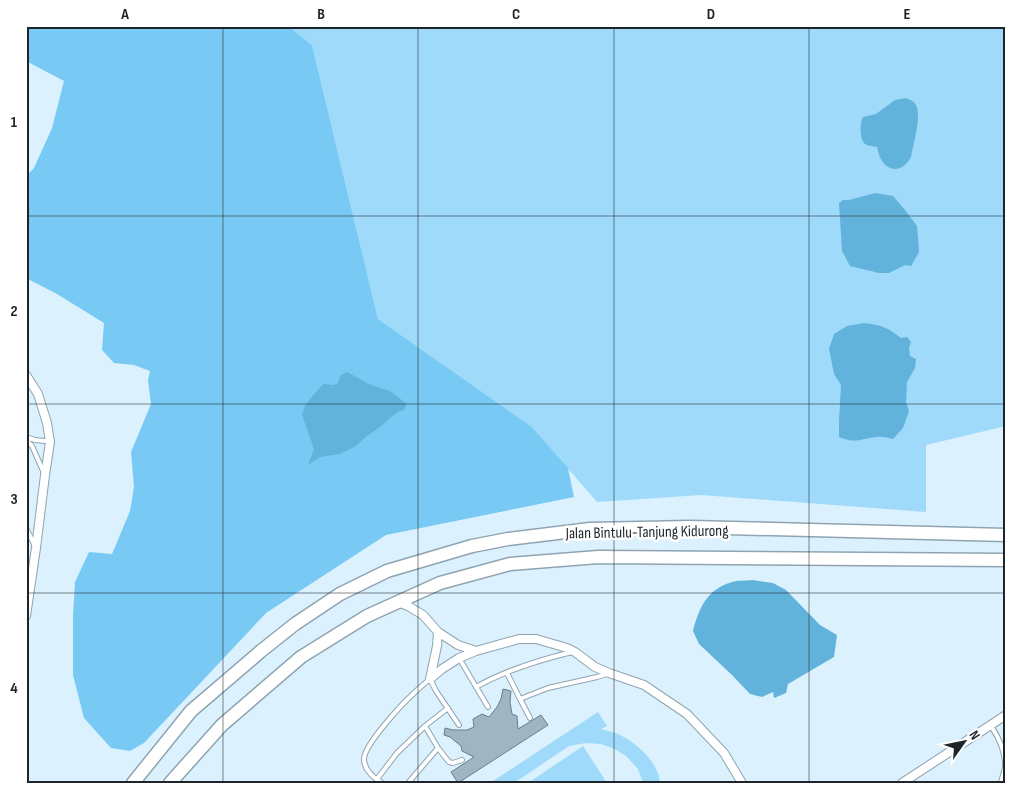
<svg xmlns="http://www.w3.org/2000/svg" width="1032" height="809" font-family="'Sofia Sans Condensed',sans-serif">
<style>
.green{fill:#9fdafa}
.forest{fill:#78caf4}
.water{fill:#61b3dc}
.building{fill:#9fb5c1;stroke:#697e89}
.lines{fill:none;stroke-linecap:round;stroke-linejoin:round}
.service-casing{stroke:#8fa4b0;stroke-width:6}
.minor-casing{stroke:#8fa4b0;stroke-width:10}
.primary-casing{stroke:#8fa4b0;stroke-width:15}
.service{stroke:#fff;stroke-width:4}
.minor{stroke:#fff;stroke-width:8}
.primary{stroke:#fff;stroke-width:12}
.grid{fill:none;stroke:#1d252a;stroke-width:1;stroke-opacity:0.55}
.labels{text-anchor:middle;stroke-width:5;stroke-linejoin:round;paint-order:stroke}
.street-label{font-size:16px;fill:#1d252a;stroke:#fff}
.neatline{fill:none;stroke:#1d252a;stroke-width:2}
.grid-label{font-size:16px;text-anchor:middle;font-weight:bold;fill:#1d252a}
</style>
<rect width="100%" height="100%" fill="#dbf1fe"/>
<!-- green -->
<path class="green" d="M288,26H1006V426L926,445V512L701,495L597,502L532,427L378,319L312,45Z
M598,712L607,726L601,729C607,731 614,732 620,735C637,743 659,763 660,783H643L638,769L626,756L615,749L601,744L586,743L569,746L514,783H490Z
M583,746L607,783H528Z"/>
<!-- forest -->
<path class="forest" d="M26,26H288L312,45L378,319L532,427L568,468L574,497L386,535L266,613L144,743L130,751L111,748L84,718L73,675V616L75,582L89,552L112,554L130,511L134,487L131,452L151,404L148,380L150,371L134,365L114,363L102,350L104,323L57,294L26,278V176L34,168L52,128L64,81L26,61Z"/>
<!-- water -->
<path class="water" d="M906,98C910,100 914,101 916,105C922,117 913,144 911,157C904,171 889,174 881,159C879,156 878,151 877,147C873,146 868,146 865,144C859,139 860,122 863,117L876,114L895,100Z
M875,193L893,196L905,210L917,226L919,252L911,266L905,265L889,273H879L850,266L842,251L839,203L843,200H849Z
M864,323C881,325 887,327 901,338L907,337L911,342L909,348L910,356L916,359L915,368L907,382L906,402L909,411L903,428L893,439C888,438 882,436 876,437C860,439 856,444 839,437V421L841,385L834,374L829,349L834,334L847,326Z
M347,372L371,385L390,391L407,404L404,410L398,412L390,418L380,427L367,436L356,446L340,454L320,457L308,465L314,449L302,415L305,405L323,384L333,385L338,383L340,376Z
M752,580L773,583L786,590L820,625L837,635L834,657L788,684L786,693L774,698L773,692L762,697L750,694L732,675L699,644L693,631C699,608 707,589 732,582C738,580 745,581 752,580Z"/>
<!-- building -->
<path class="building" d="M503,689L511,691L510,702L512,714L517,716L518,729L541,715L548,725L458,783L451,772L474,757L462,751L461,746L450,737L444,735L445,728L453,730H467L474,727L473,719L482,714L489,717L497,707L501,699Z"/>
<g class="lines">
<!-- service casing -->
<g class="service-casing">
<path id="service" d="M26,437L35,440L45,441
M26,440L32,446L44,473
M26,528L35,546
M459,658L488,707
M507,673L520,699L548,688L597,677L607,674
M476,687C506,670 539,660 572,652
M520,699L530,718
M991,726C999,738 1006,752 1005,767C1004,772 1002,778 1001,783
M438,748L449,762L453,763L462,760
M377,779L397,753L425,726L448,708
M382,783C374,778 364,770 364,759C364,745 402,704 413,694C418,689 424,684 430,679L436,691L459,725
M408,783L438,748L425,726"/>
</g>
<!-- minor casing -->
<g class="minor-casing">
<path id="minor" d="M26,375L38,394L47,423L50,442L45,475L36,548L26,616
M398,602L408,606L423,615L438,632L458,645L476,651
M430,679L442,669L459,658L476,651L519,639H536L567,648L575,652L595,667L609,673L644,685L687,714L724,753L742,783
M430,679L437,646L438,632
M902,783L1006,715"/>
</g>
<!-- primary casing -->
<g class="primary-casing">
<path id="primary" d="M133,783L191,711L261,651L295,624L340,594L387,571L472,546L508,539L590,529L690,527L1006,535
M170,783L222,725L301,657L367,616L440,583L510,564L598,557L1006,560"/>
</g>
<!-- service -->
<use href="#service" class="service"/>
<!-- minor -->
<use href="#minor" class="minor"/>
<!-- primary -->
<use href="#primary" class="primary"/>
</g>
<!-- grid -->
<path class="grid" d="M223,26V783M418,26V783M614,26V783M809,26V783M26,216H1006M26,404H1006M26,593H1006"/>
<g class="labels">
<!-- street labels -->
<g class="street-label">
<text transform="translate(647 531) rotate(-1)" y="6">Jalan Bintulu-Tanjung Kidurong</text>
</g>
</g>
<!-- border -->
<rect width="1032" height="809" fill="none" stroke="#ffffff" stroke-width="55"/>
<!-- north arrow -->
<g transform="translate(964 742) rotate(57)" stroke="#ffffff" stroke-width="4" paint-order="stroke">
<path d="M0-4L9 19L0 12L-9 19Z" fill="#1d252a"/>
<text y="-8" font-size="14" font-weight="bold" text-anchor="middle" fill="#1d252a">N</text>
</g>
<rect x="28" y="28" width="976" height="754" class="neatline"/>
<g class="grid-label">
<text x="125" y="19">A</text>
<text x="321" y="19">B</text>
<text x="516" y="19">C</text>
<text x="711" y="19">D</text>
<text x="907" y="19">E</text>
<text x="14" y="127">1</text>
<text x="14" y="316">2</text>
<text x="14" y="504">3</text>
<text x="14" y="693">4</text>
</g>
</svg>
